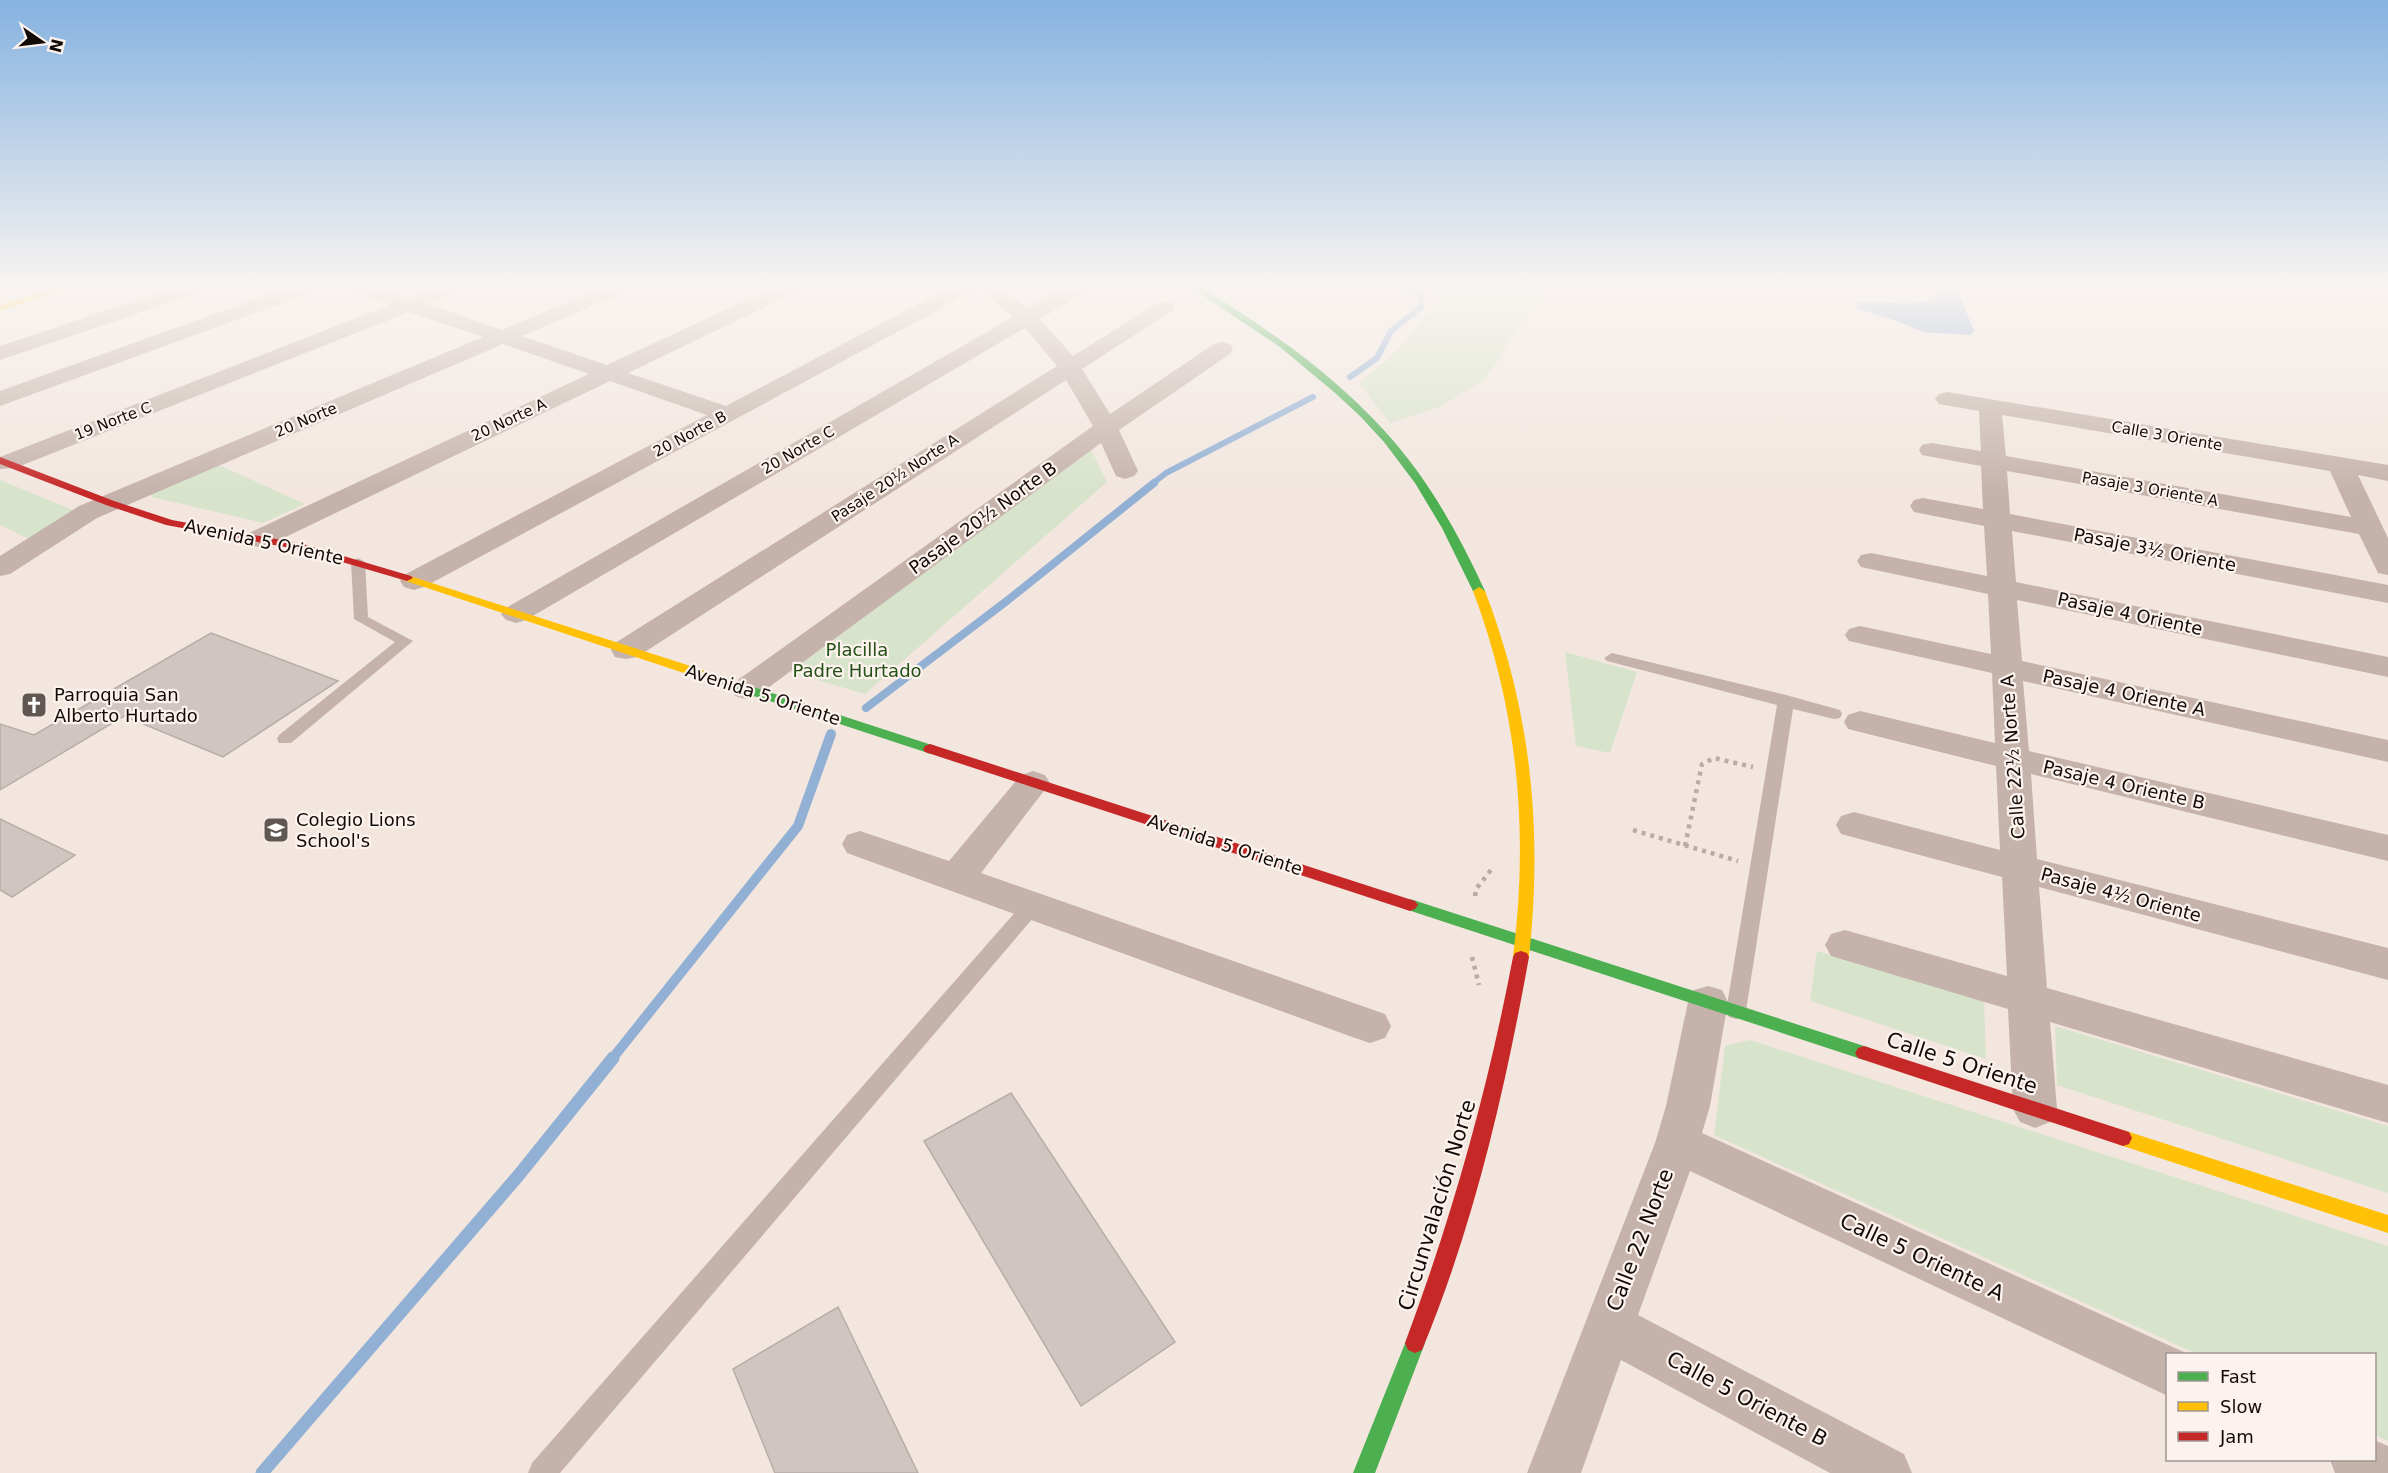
<svg xmlns="http://www.w3.org/2000/svg" width="2388" height="1473" font-family="'DejaVu Sans',sans-serif">
<style>
.green{fill:#d8e3cb}
.water{fill:#92b0d4}
.lines{fill:none;stroke-linecap:round;stroke-linejoin:round}
.stream-far3{stroke:#92b0d4;stroke-width:6}
.stream-far2{stroke:#92b0d4;stroke-width:8}
.stream-far1{stroke:#92b0d4;stroke-width:10}
.stream{stroke:#92b0d4;stroke-width:13}
.building{fill:#d0c6c1;stroke:#b7ada8;stroke-width:1.5}
.path{stroke:#b9aba6;stroke-width:4.5;stroke-dasharray:4 5;stroke-linecap:butt}
.lane{fill:#c5b3ab;fill-rule:evenodd}
.street{fill:#c5b3ab;fill-rule:evenodd}
.fast{fill:#4caf50;fill-rule:evenodd}
.slow{fill:#ffc107;fill-rule:evenodd}
.jam{fill:#c62828;fill-rule:evenodd}
.labels{text-anchor:middle;stroke-width:4.5;stroke-linejoin:round;paint-order:stroke}
.far-street-label{font-size:15px;fill:#120a07;stroke:#fdf3ee}
.street-label{font-size:18px;fill:#120a07;stroke:#fdf3ee}
.park-label{font-size:18px;fill:#235015;stroke:#fdf3ee}
.poi-label{font-size:18px;fill:#120a07;stroke:#fdf3ee;text-anchor:start}
.near-street-label{font-size:21px;fill:#120a07;stroke:#fdf3ee}
</style>
<rect width="100%" height="100%" fill="#f2e6df"/>
<!-- green -->
<path class="green" d="M1422,287H1544L1542,295L1485,379L1440,407L1390,423L1359,383L1389,358L1438,304L1439,295Z
M1091,449L1107,482L865,694L790,672Z
M215,463L305,504L263,523L152,497L153,489Z
M0,480L78,512L29,539L0,525Z
M1565,652L1637,672L1610,753L1576,746Z
M1817,951L1984,999L1986,1059L1810,1001Z
M2055,1026L2388,1126V1193L2057,1085Z
M1750,1040L2388,1246V1441L2375,1435L2374,1354H2197L1714,1135L1725,1046Z"/>
<!-- water -->
<path class="water" d="M1945,287L1957,289L1974,331L1971,335L1923,332L1897,321L1857,309L1854,303C1879,298 1930,314 1945,287Z"/>
<g class="lines">
<!-- stream-far3 -->
<path class="stream-far3" d="M1350,377L1377,358L1391,331L1421,307V294L1403,287
M1152,484L1166,473L1313,397"/>
<!-- stream-far2 -->
<path class="stream-far2" d="M866,708L1008,600L1154,483"/>
<!-- stream-far1 -->
<path class="stream-far1" d="M612,1059L798,826L831,734"/>
<!-- stream -->
<path class="stream" d="M262,1473L518,1176L613,1058"/>
</g>
<!-- building -->
<path class="building" d="M211,633L338,681L223,757L124,716L0,790V724L34,735Z
M0,819L75,855L12,897L0,890Z
M1011,1093L1175,1342L1081,1406L924,1141Z
M838,1307L918,1473H775L733,1369Z"/>
<g class="lines">
<!-- path -->
<path class="path" d="M1633,830L1738,861
M1685,846L1702,764L1714,758L1753,767
M1475,896L1476,889L1491,870
M1472,957L1479,985"/>
<!-- lane -->
<path class="lane" d="M358,558L365,562L368,617L413,641L291,743H279L277,739L279,735L395,642L354,619L351,562Z
M1612,653L1786,695L1840,710L1842,714L1840,718L1834,719L1793,709L1746,1011L1743,1017L1736,1019L1729,1017L1726,1011L1777,705L1607,661L1604,658Z
M1032,899L1039,901L1041,906L1039,911L560,1473H528L532,1463L1025,901Z"/>
<!-- street -->
<path class="street" d="M176,287H207L204,291L0,360V346Z
M289,287H319L316,291L0,406V391Z
M347,287H377L408,298L435,287H464L461,291L428,304L502,330L603,287H631L628,291L522,336L607,365L774,287H801L798,291L628,373L726,406L950,287H976L973,291L424,587L414,590L404,587L400,581L404,575L707,415L610,381L269,545L259,547L249,545L245,539L249,533L589,374L503,344L97,518L10,574L0,576V556L79,506L483,337L409,312L15,468L0,469V457L390,305L350,291Z
M977,287H1000L1028,308L1065,287H1090L1087,291L1040,319L1073,356L1158,303L1165,301L1172,303L1175,307L1172,311L1082,369L1110,414L1214,344L1222,342L1230,344L1233,349L1230,354L1119,430L1138,471L1134,476L1125,479L1116,476L1101,443L757,696L746,699L735,696L730,689L735,682L1093,426L1066,380L637,657L626,659L615,657L611,650L615,643L1057,366L1025,328L526,620L516,623L506,620L501,614L506,608L1013,317Z
M1947,392L2388,465V481L2358,475L2388,538V575L2378,573L2359,534L2007,471L2010,514L2388,585V603L2012,531L2016,582L2388,657V677L2017,600L2022,661L2388,740V762L2023,681L2029,751L2388,835V861L2031,774L2037,859L2388,948V980L2039,887L2047,988L2388,1085V1123L2050,1022L2057,1109L2050,1122L2035,1128L2020,1122L2013,1109L2008,1009L1831,956L1825,945L1831,934L1845,930L2007,976L2002,877L1841,834L1836,825L1841,816L1854,812L2000,850L1996,766L1848,729L1844,722L1848,715L1860,711L1995,743L1992,673L1849,641L1845,635L1849,629L1860,626L1991,654L1988,594L1861,567L1857,561L1861,555L1871,553L1987,576L1984,526L1914,512L1910,506L1914,500L1923,498L1983,509L1981,466L1922,455L1919,450L1922,445L1931,443L1981,451L1979,411L1939,404L1935,399L1939,394ZM2002,415L2330,471L2351,517L2006,456Z
M1033,771L1045,775L1050,783L981,873L1385,1014L1391,1026L1385,1038L1370,1043L1355,1038L847,853L842,844L847,835L860,831L949,861L1021,775Z
M1708,986L1722,990L1728,1002L1710,1106L1702,1133L2186,1353L2168,1354V1396L1690,1171L1638,1315L1904,1454L1912,1473H1830L1621,1360L1581,1473H1527L1655,1143L1666,1106L1688,1002L1694,990Z
M2374,1440L2388,1446V1473H2335L2330,1460H2374Z"/>
<!-- fast -->
<path class="fast" d="M1190,287H1200C1280,336 1359,392 1415,468C1443,506 1465,548 1485,591L1483,593H1475L1473,591L1442,528L1415,483L1384,442L1360,416L1334,392L1280,347Z
M698,669L935,746L937,749L930,754L925,752L693,676L692,673Z
M1410,899L1864,1046L1870,1048L1873,1053L1870,1058L1864,1060L1405,909L1402,905L1405,901Z
M1415,1333L1422,1336L1425,1343L1375,1473H1353L1408,1336Z"/>
<!-- slow -->
<path class="slow" d="M58,287H71L0,311V305Z
M407,575L703,670L704,673L698,677L693,676L403,580L401,578L403,576Z
M1479,587L1485,591C1531,710 1543,830 1529,957L1527,961L1521,963L1515,961L1513,957C1529,831 1518,711 1473,591Z
M2123,1130L2388,1215V1233L2117,1144L2114,1138L2117,1132Z"/>
<!-- jam -->
<path class="jam" d="M0,457L114,501L172,520L303,544L411,576L413,578L407,581L301,550L166,525L106,505L0,464Z
M930,744L1415,901L1418,905L1415,909L1410,911L925,752L923,749L925,746Z
M1521,951L1527,953L1529,957C1505,1090 1474,1225 1422,1350L1415,1353L1408,1350L1405,1343C1452,1217 1488,1089 1513,957L1515,953Z
M1864,1046L2123,1130L2129,1132L2132,1138L2129,1144L2123,1146L1858,1058L1855,1053L1858,1048Z"/>
</g>
<!-- sky -->
<linearGradient id="sky" x2="0" y2="1"><stop stop-color="#85b2e0"/><stop offset="0.58" stop-color="#f9f4f1"/><stop offset="1" stop-color="#f9f4f1" stop-opacity="0"/></linearGradient>
<rect width="2388" height="493" fill="url(#sky)"/>
<!-- icons -->
<defs>
<g id="church-square" transform="scale(1.35)"><rect x="-9" y="-9" width="18" height="18" rx="4" fill="#605753" stroke="#fdf3ee"/><path d="M-1.2-6h2.4v3.5h3.3v2.4h-3.3V6h-2.4V-.1h-3.3v-2.4h3.3Z" fill="#fff"/></g>
<g id="school-square" transform="scale(1.35)"><rect x="-9" y="-9" width="18" height="18" rx="4" fill="#605753" stroke="#fdf3ee"/><path d="M0-5L7-2L0 1L-7-2ZM-4 1L0 2.5L4 1V4Q0 6-4 4Z" fill="#fff"/></g>
</defs>
<g fill-rule="evenodd">
<use href="#church-square" x="34" y="705"/>
<use href="#school-square" x="276" y="830"/>
</g>
<g class="labels">
<!-- far-street labels -->
<g class="far-street-label">
<text transform="translate(306 420) rotate(-23)" y="5">20 Norte</text>
<text transform="translate(509 420) rotate(-25)" y="5">20 Norte A</text>
<text transform="translate(113 421) rotate(-21)" y="5">19 Norte C</text>
<text transform="translate(690 434) rotate(-28)" y="5">20 Norte B</text>
<text transform="translate(2167 436) rotate(10)" y="5">Calle 3 Oriente</text>
<text transform="translate(798 450) rotate(-30)" y="5">20 Norte C</text>
<text transform="translate(895 478) rotate(-33)" y="5">Pasaje 20½ Norte A</text>
<text transform="translate(2150 489) rotate(10)" y="5">Pasaje 3 Oriente A</text>
</g>
<!-- street labels -->
<g class="street-label">
<text transform="translate(983 518) rotate(-36)" y="6">Pasaje 20½ Norte B</text>
<text transform="translate(264 542) rotate(12)" y="6">Avenida 5 Oriente</text>
<text transform="translate(2155 550) rotate(11)" y="6">Pasaje 3½ Oriente</text>
<text transform="translate(2130 614) rotate(12)" y="6">Pasaje 4 Oriente</text>
<text transform="translate(2124 693) rotate(12)" y="6">Pasaje 4 Oriente A</text>
<text transform="translate(763 695) rotate(18)" y="6">Avenida 5 Oriente</text>
<text transform="translate(2013 757) rotate(-94)" y="6">Calle 22½ Norte A</text>
<text transform="translate(2124 785) rotate(13)" y="6">Pasaje 4 Oriente B</text>
<text transform="translate(1225 845) rotate(18)" y="6">Avenida 5 Oriente</text>
<text transform="translate(2121 895) rotate(15)" y="6">Pasaje 4½ Oriente</text>
</g>
<!-- park labels -->
<g class="park-label">
<text x="857" y="656">Placilla<tspan x="857" dy="21">Padre Hurtado</tspan></text>
</g>
<!-- poi labels -->
<g class="poi-label">
<text x="54" y="701">Parroquia San<tspan x="54" dy="21">Alberto Hurtado</tspan></text>
<text x="296" y="826">Colegio Lions<tspan x="296" dy="21">School's</tspan></text>
</g>
<!-- near-street labels -->
<g class="near-street-label">
<text transform="translate(1962 1063) rotate(18)" y="7">Calle 5 Oriente</text>
<text transform="translate(1437 1205) rotate(-73)" y="7">Circunvalación Norte</text>
<text transform="translate(1640 1240) rotate(-69)" y="7">Calle 22 Norte</text>
<text transform="translate(1922 1257) rotate(25)" y="7">Calle 5 Oriente A</text>
<text transform="translate(1747 1399) rotate(28)" y="7">Calle 5 Oriente B</text>
</g>
</g>
<!-- legend -->
<rect x="2166" y="1353" width="210" height="108" fill="#fdf3ee" stroke="#9f9692" stroke-width="1.5"/>
<rect x="2178" y="1372" width="30" height="9" fill="#4caf50" stroke="#9f9692" stroke-width="1.5"/>
<text x="2220" y="1383" font-size="18" fill="#120a07">Fast</text>
<rect x="2178" y="1402" width="30" height="9" fill="#ffc107" stroke="#9f9692" stroke-width="1.5"/>
<text x="2220" y="1413" font-size="18" fill="#120a07">Slow</text>
<rect x="2178" y="1432" width="30" height="9" fill="#c62828" stroke="#9f9692" stroke-width="1.5"/>
<text x="2220" y="1443" font-size="18" fill="#120a07">Jam</text>
<!-- north arrow -->
<g transform="translate(42 42) rotate(104)" stroke="#fdf3ee" stroke-width="4.5" paint-order="stroke">
<path d="M0-4.5L10 22L0 15L-10 22Z" fill="#120a07"/>
<text y="-9" font-size="16" font-weight="bold" text-anchor="middle" fill="#120a07">N</text>
</g>
</svg>
